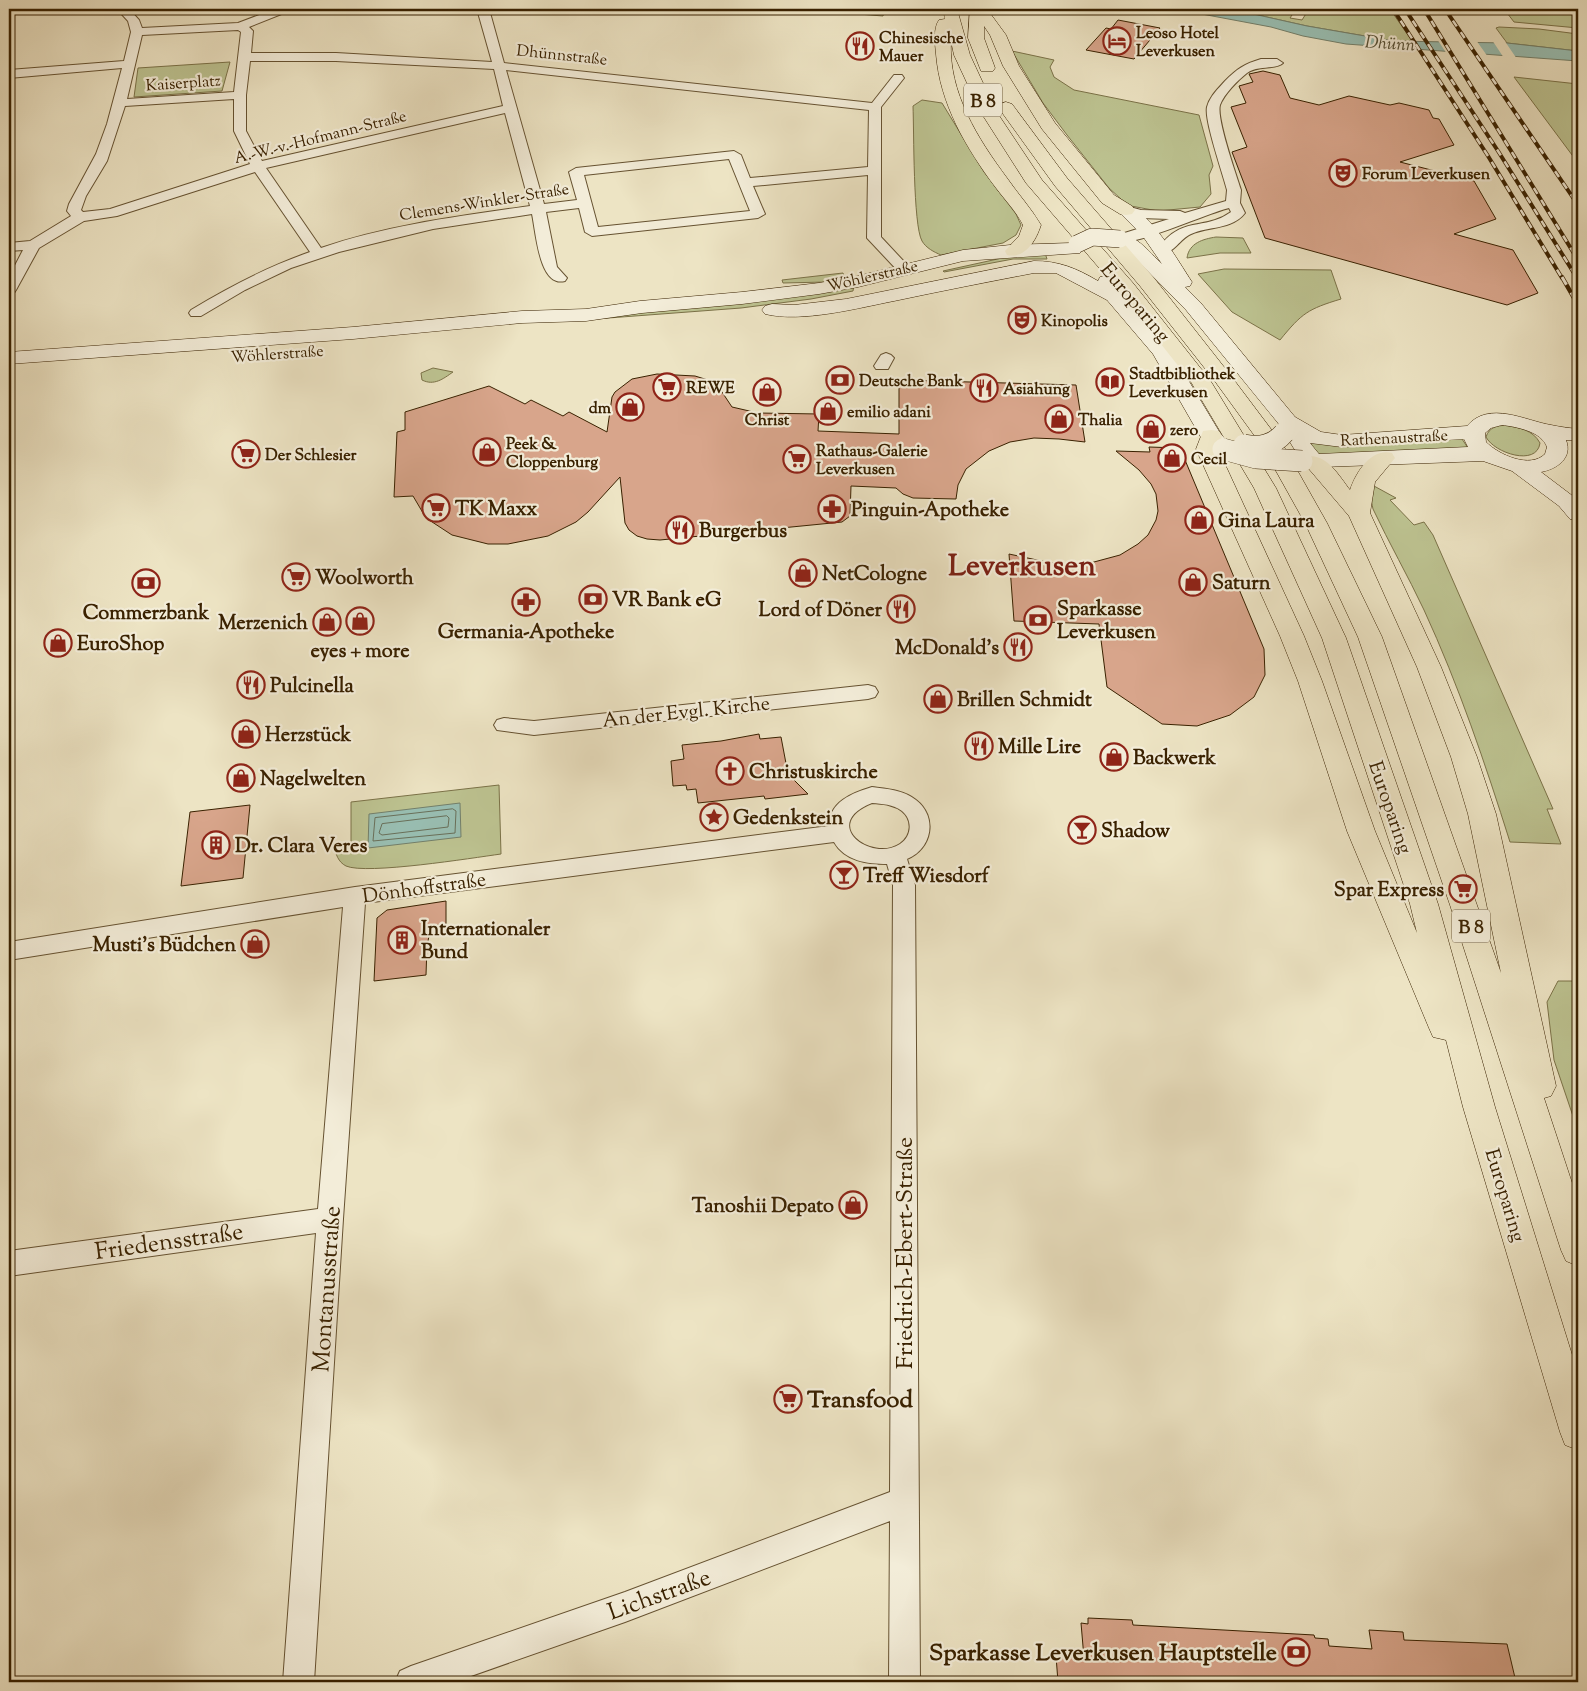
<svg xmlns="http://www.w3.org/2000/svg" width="1587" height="1691" font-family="'Sorts Mill Goudy',serif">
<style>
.green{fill:#bdc391;stroke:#7b7248}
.water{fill:#99bfb3;stroke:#73806b}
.pier{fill:#ede4c4}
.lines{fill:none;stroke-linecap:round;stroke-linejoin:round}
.shore{stroke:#69705a;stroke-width:1}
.building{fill:#d8a58b;stroke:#392100}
.street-casing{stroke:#665231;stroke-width:2}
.secondary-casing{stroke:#392100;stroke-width:1}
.highway-casing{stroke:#392100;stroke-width:1}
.street{fill:#f3edd9;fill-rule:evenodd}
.secondary{fill:#f3edd9;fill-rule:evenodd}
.highway{fill:#ede4c4;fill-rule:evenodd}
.rail-far1-casing{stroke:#392100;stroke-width:4}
.rail-casing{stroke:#392100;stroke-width:4.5}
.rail-far1{stroke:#f3edd9;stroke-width:2.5;stroke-dasharray:7;stroke-linecap:butt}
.rail{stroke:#f3edd9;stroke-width:3;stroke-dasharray:9;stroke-linecap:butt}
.secondary-bridge-far1-casing{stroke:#392100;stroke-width:18;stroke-linecap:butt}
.secondary-bridge-casing{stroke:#392100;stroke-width:22;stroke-linecap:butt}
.secondary-bridge-far1{stroke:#f3edd9;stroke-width:17}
.secondary-bridge{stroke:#f3edd9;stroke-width:21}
.labels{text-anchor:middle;stroke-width:4.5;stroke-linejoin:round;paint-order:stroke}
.far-poi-label{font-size:16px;font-weight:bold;fill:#392100;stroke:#f3edd9;text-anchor:start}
.far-street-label{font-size:16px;fill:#392100;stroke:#f3edd9}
.far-water-label{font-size:18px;font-style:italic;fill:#565036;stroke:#f3edd9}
.shield{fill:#f3edd9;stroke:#715e41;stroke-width:1}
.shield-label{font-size:19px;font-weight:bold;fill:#392100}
.street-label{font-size:20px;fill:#392100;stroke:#f3edd9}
.poi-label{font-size:20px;font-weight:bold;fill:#392100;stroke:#f3edd9;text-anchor:start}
.near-street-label{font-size:24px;fill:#392100;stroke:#f3edd9}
.near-poi-label{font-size:24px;font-weight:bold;fill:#392100;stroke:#f3edd9;text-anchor:start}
.town-label{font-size:30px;font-weight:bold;fill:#7a1f14;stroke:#f3edd9}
</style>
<rect width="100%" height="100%" fill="#ede4c4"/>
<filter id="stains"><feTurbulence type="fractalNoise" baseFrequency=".004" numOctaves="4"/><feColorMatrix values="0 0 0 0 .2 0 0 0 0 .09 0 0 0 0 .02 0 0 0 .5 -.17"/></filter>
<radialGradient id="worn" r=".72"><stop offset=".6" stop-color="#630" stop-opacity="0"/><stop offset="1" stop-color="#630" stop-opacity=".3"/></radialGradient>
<!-- green -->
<path class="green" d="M797,9H885L883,16Z
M1231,9H1296L1290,18L1302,20L1309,9H1390L1412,41H1394L1307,26Z
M1504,9H1578V28L1514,22Z
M1499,27L1539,29L1578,34V51L1507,43L1496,28Z
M1012,51L1054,60L1050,67L1054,77L1074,90L1199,115L1213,166L1209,175L1211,194L1200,207L1158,211L1131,206L1122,200L1109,188L1067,135L1043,103Z
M230,62L222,91L134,97L138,68Z
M1514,77L1578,84V163Z
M922,100L942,103L984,172L1016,214L1021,225L1016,235L1003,243L941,255C934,252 926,248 922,241C913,225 914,130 913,106Z
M1216,237L1243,238L1251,253H1220L1187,258C1189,243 1203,239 1216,237Z
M1025,253H1045L1047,259H1013L944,272L943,271Z
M1224,269L1331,270L1341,299C1308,309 1302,313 1280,340L1232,312L1198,274Z
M843,273L845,279L826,282L783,283L782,280Z
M854,285L853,291L811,299L741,308L595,319L626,314Z
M433,368L453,372C443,379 434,386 422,380L421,373Z
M1506,425C1520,428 1533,430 1540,443C1537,467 1494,453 1486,437C1489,427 1497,426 1506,425Z
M1462,439L1468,448L1320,457L1308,443Z
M1374,486L1396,498L1390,500L1414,525L1424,522L1433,535L1553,809H1547L1561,844L1510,842C1485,763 1459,686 1424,610C1408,576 1389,543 1373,509C1371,500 1370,494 1374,486Z
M499,785L501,854C472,858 366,875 346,866C338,862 336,854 334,847L351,843V802Z
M1558,981H1578V1131L1554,1060L1547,1002Z"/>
<!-- water -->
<path class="water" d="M1175,9H1231L1307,26L1394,41L1507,43L1578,51V61L1346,44L1303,36L1271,27Z
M460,803L461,837L368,848L369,814Z"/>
<!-- pier -->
<path class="pier" d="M1437,39L1476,40L1488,57L1447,54Z
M1492,40H1504L1517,59L1504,58Z"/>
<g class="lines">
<!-- shore -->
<path class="shore" d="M453,809L456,811L455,833L373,841L375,818Z
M447,816L449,818L448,827L382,835L379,833L382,824Z"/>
</g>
<!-- building -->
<path class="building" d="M1118,20L1160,28L1134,59L1086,50L1106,28L1111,29Z
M1263,71L1280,75L1290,98L1319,105L1349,96L1390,105L1399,103L1429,110L1433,118L1439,119L1454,145L1400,162L1474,181L1496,219L1454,234L1513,250L1538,293L1507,305L1265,238L1232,152L1247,147L1231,107L1246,103L1239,86L1253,82L1249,74Z
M657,374L695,376L708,380L720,389L732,407L758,413L819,414L818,431L899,434V380L1076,385L1085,442L1059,439L1034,438L1010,442L989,451L966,469L958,485L956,499L913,498L903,494L896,488L851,486L850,516L842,522L660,540L647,539L637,536L629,530L625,523L620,477L588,512L576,522L548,536L508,544H488L452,535L426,518L413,496L394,497L397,432L405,430V412L489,386L525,404L531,400L563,416L569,412L607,432L612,397L615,392L632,379Z
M1149,447L1180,448L1264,649L1265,675L1254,697L1230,715L1197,726L1162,724L1107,687L1099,624L1014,621L1009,554L1051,563L1094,562L1120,555L1138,544L1148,535L1156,520L1158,511L1156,494L1151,484L1139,470L1116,451L1150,452Z
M759,734L760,739L781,737L788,774L808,794L765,799L764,796L698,803L696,789L687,790L686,785L673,786L671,761L684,759L682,745L721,741Z
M250,805L243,878L181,886L190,812Z
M446,901V924L431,926L427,946L426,975L374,981L377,918L387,910Z
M1088,1618L1132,1620L1133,1625L1314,1635L1315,1638L1328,1639L1329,1646L1372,1649L1369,1630L1403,1632L1404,1640L1507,1644L1516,1682H1058L1056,1656L1084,1658L1081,1623L1088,1624Z"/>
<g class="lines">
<!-- street casing -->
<g class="street-casing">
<path id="street" d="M117,9H129L139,20L142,28L238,23L275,9H291L289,11L249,27L253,31L251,53H336L492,62L477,9H489L504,63L872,103L894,75H902L904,78L881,107V237L910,268L908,271H898L867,238L868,175L753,186L765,214L758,218L592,236L585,232L579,208L546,212L557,267L567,278L565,281C539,288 536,232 532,214L433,229L339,252L291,268L245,290L201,316H191L189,313L191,310C229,287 267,267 310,252L255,172L117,216L84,221L39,248L16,290L14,293L9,294V277L23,250L9,251V243L30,241L71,216L67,211L69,204L96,154L107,124L122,68L9,78V70L124,61L131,32L128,21ZM238,30L241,32L234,92L127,99L142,35ZM250,61H336L494,69L503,106L262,161L246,131V95ZM506,70L869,110L868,167L750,178L741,155L734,151L576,168L569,172L577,200L544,204ZM234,99V131L250,164L110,209L83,212L81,210L86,196L107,161L125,106ZM505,113L530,206C460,216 388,225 321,248L266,168ZM729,159L750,211L598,227L584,175Z
M1261,59H1277L1283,63C1276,70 1258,65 1247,73C1238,80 1224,94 1220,105C1216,118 1236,174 1241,190L1240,203L1245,213C1232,230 1208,226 1191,234C1179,239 1173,256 1159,253L1157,250C1182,214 1203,232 1231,212L1229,208C1205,214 1134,247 1115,242L1113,239L1115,236L1169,219L1141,218L1121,213L1119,210L1121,207L1126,206L1141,210L1180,211L1185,213L1226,201L1227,190C1223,174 1204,120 1207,107C1210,96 1218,89 1225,81C1237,69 1244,64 1261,59Z
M886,353L891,355L894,358L888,369H876L874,366L881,355Z
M868,685L875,687L878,692L875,697L868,699L534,735L497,730L494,725L497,720L504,718L534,721Z
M872,787C887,789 904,790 916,800C938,817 932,849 907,859L915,885L920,1682H889L890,1521L625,1622L454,1682H395L400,1671L411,1666L625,1592L890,1492L893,885L887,864C867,864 845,861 834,842L365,903L343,1219L314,1682H283L316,1233L9,1276V1251L318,1209L343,907L9,960V942L355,887L829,826C829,802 852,793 872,787ZM872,803C882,804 893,804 902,811C913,820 912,836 900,844C871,863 819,824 872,803Z"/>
</g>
<!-- secondary casing -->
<g class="secondary-casing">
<path id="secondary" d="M1126,205C1150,211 1178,261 1192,282L1190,286L1185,287L1200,302L1295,417L1321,432L1342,435L1467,426C1489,400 1526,421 1551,425C1560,427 1569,428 1578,429V441L1566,440C1573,458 1557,469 1541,472L1578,500V521L1570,519L1559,506L1512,471L1483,461L1322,467L1314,469L1294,466L1291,461L1294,456L1298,455L1278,423L1186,310L1127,250L1114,243L1111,239L1114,235C1133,230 1149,252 1162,264L1142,235L1117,210L1120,206ZM1502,425C1517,427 1541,431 1547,447L1545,454C1530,469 1499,455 1486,442L1485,433L1491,428ZM1464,439L1468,447L1319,454L1310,443L1342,447Z
M1073,243L1080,245L1082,249L1080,253L963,261L858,287L819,294L742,304L642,313L586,321L522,323L353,339L9,364V352L353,327L522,311L586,309L640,301L742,292L819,283L858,276L963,250L1010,245Z
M1034,261C1059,261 1076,268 1098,281L1100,277C1113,274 1118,280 1125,290L1124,295L1169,348L1220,433L1234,449L1231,454L1223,456L1215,454L1203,441L1153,354L1107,300L1056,273H1034C987,282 941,291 894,301C858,308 802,323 765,314L762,310L765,306L772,304L794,305L846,299Z"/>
</g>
<!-- highway casing -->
<g class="highway-casing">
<path id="highway" d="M943,9H957L970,55L996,111L1042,180L1133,283L1210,380L1276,488L1346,638L1438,904L1495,1107L1578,1374V1450L1565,1445L1560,1432L1463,1107L1446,1040L1433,1037L1429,1028L1347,831L1298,681L1280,636L1196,449L1203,431L1211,430L1219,431L1222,436L1218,449L1304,636L1322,681L1375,831L1417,933L1410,904L1322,638L1254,488L1191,382L1119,291L1026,183L980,111L954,55L951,41C948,92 978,139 1007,178C1018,194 1031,208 1041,225C1036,240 1026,259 1007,255L1005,251L1019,236L1023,225C1016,211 1005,200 996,188C966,148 940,104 936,54C935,44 933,28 939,20L945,19Z
M970,9H987L1006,35L1019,66L1055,123L1114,195L1132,206L1135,210L1132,214L1126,215L1120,214L1102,203L1042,129L1003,66L990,35L984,26V38L995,68L993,71H981L968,38Z
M1006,102L1012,104L1067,178L1154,278L1228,372L1283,445L1327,523L1382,637L1501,973L1468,814L1451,757L1417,667L1349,516L1303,462L1306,457C1326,452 1339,476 1350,490C1356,472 1371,448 1392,453L1395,458L1375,482L1370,513L1441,667L1477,757L1496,814L1556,1086L1551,1096L1544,1098L1578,1201V1266L1566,1261L1561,1250L1450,905L1358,637L1305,523L1262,446L1214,380L1140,286L1055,186L998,107L1000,104Z"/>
</g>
<!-- street -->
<use href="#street" class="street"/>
<!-- secondary -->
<use href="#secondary" class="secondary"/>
<!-- highway -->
<use href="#highway" class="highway"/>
<!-- rail-far1 casing -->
<g class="rail-far1-casing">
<path id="rail-far1" d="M1393,9L1488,156L1562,278
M1405,9L1498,151L1577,278
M1424,9L1578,260
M1445,9L1578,205"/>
</g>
<!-- rail casing -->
<g class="rail-casing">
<path id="rail" d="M1562,277L1578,305
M1576,277L1578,280"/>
</g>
<!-- rail-far1 -->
<use href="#rail-far1" class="rail-far1"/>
<!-- rail -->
<use href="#rail" class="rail"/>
<!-- secondary-bridge-far1 casing -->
<g class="secondary-bridge-far1-casing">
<path id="secondary-bridge-far1" d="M1077,244L1092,237L1120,239"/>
</g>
<!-- secondary-bridge casing -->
<g class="secondary-bridge-casing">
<path id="secondary-bridge" d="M1244,445C1260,448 1273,446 1284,433
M1223,449L1256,458L1302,461"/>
</g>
<!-- secondary-bridge-far1 -->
<use href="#secondary-bridge-far1" class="secondary-bridge-far1"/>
<!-- secondary-bridge -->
<use href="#secondary-bridge" class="secondary-bridge"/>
</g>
<!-- icons -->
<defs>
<g id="hotel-ring" transform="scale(1.4375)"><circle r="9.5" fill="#f3edd9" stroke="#8f2418" stroke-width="1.5"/><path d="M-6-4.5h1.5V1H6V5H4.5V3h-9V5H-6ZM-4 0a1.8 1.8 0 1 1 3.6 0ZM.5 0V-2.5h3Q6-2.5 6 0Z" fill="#8f2418"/></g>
<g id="restaurant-ring" transform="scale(1.4375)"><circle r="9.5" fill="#f3edd9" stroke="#8f2418" stroke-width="1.5"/><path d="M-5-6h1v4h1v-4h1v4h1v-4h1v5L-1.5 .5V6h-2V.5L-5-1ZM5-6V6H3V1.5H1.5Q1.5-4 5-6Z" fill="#8f2418"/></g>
<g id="theatre-ring" transform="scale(1.4375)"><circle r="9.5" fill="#f3edd9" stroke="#8f2418" stroke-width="1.5"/><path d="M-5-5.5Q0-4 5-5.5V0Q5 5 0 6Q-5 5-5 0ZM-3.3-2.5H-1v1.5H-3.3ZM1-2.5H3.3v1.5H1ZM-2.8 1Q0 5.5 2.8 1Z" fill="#8f2418"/></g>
<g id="bank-ring" transform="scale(1.4375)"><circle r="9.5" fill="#f3edd9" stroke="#8f2418" stroke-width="1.5"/><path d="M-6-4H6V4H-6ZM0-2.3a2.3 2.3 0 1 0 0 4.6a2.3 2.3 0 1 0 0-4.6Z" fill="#8f2418"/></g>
<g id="library-ring" transform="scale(1.4375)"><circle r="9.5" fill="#f3edd9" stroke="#8f2418" stroke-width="1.5"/><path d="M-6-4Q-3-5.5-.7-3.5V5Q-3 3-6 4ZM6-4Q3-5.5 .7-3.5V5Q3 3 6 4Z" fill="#8f2418"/></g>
<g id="supermarket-ring" transform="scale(1.4375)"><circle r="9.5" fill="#f3edd9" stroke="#8f2418" stroke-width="1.5"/><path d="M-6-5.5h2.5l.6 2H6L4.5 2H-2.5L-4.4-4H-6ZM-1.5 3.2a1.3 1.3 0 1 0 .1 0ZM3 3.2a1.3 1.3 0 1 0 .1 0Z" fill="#8f2418"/></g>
<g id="shop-ring" transform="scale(1.4375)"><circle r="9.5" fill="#f3edd9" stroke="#8f2418" stroke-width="1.5"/><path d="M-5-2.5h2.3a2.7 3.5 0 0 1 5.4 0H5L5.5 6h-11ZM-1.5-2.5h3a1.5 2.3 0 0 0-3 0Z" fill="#8f2418"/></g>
<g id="pharmacy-ring" transform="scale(1.4375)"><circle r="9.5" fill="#f3edd9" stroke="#8f2418" stroke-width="1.5"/><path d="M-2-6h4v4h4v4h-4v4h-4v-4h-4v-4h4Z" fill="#8f2418"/></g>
<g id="church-ring" transform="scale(1.4375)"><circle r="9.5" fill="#f3edd9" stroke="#8f2418" stroke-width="1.5"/><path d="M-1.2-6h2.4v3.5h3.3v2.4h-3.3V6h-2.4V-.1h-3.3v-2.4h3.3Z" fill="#8f2418"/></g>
<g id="sight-ring" transform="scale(1.4375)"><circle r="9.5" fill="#f3edd9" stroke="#8f2418" stroke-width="1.5"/><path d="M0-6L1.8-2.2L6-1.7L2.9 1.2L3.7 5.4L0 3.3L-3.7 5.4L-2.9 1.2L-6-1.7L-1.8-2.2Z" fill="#8f2418"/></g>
<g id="bar-ring" transform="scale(1.4375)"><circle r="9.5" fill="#f3edd9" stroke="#8f2418" stroke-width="1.5"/><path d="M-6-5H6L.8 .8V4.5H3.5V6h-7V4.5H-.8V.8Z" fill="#8f2418"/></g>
<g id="building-ring" transform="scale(1.4375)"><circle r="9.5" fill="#f3edd9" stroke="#8f2418" stroke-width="1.5"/><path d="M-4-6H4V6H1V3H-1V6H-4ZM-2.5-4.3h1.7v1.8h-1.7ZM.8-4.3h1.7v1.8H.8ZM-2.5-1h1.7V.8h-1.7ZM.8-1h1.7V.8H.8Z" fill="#8f2418"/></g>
</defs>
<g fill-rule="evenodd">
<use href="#hotel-ring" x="1117" y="41"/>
<use href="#restaurant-ring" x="860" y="46"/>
<use href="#theatre-ring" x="1343" y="173"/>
<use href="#theatre-ring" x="1022" y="320"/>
<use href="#bank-ring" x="840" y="380"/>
<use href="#library-ring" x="1110" y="382"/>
<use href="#supermarket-ring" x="667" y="387"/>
<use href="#restaurant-ring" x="984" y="388"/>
<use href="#shop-ring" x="767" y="392"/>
<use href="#shop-ring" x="630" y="407"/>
<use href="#shop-ring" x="828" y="411"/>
<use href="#shop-ring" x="1059" y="419"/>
<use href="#shop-ring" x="1151" y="429"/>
<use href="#shop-ring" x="487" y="452"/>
<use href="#supermarket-ring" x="246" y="454"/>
<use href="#shop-ring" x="1172" y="458"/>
<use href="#supermarket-ring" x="797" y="459"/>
<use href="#supermarket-ring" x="436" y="508"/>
<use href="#pharmacy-ring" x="832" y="509"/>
<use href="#shop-ring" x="1199" y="520"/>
<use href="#restaurant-ring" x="680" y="530"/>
<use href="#shop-ring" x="803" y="573"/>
<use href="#supermarket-ring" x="296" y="577"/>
<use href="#shop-ring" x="1193" y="582"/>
<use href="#bank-ring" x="146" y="583"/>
<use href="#bank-ring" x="593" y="599"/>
<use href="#pharmacy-ring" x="526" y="602"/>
<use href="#restaurant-ring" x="901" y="609"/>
<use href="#bank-ring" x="1038" y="620"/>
<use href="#shop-ring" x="360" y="621"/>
<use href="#shop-ring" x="327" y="622"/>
<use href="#shop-ring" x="58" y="643"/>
<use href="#restaurant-ring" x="1018" y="647"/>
<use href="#restaurant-ring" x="251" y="685"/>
<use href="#shop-ring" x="938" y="699"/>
<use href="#shop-ring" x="246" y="734"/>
<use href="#restaurant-ring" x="979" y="746"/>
<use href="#shop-ring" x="1114" y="757"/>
<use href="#church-ring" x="730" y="771"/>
<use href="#shop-ring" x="241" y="778"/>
<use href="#sight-ring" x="714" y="817"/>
<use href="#bar-ring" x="1082" y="830"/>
<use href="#building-ring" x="216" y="845"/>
<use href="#bar-ring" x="844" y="875"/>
<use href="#supermarket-ring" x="1463" y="889"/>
<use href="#building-ring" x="402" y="940"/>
<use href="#shop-ring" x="255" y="944"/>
<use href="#shop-ring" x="853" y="1205"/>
<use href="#supermarket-ring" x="788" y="1399"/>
<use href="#bank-ring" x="1296" y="1652"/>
</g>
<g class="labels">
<!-- far-poi labels -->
<g class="far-poi-label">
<text x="1136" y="38">Leoso Hotel<tspan x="1136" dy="18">Leverkusen</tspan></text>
<text x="879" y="43">Chinesische<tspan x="879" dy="18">Mauer</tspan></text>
<text x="1362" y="179">Forum Leverkusen</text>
<text x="1041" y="326">Kinopolis</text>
<text x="1129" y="379">Stadtbibliothek<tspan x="1129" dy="18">Leverkusen</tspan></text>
<text x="859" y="386">Deutsche Bank</text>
<text x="686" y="393">REWE</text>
<text x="1003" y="394">Asiahung</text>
<text x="611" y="413" text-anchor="end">dm</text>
<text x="847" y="417">emilio adani</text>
<text x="767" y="425" text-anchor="middle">Christ</text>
<text x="1078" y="425">Thalia</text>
<text x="1170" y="435">zero</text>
<text x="506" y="449">Peek &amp;<tspan x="506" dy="18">Cloppenburg</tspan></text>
<text x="816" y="456">Rathaus-Galerie<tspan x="816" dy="18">Leverkusen</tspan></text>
<text x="265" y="460">Der Schlesier</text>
<text x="1191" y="464">Cecil</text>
</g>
<!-- far-street labels -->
<g class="far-street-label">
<text transform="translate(562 54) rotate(6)" y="6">Dhünnstraße</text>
<text transform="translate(183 82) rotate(-4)" y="6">Kaiserplatz</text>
<text transform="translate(320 136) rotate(-14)" y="6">A.-W.-v.-Hofmann-Straße</text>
<text transform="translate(484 201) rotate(-9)" y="6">Clemens-Winkler-Straße</text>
<text transform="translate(872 275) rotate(-13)" y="6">Wöhlerstraße</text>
<text transform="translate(277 353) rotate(-4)" y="6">Wöhlerstraße</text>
<text transform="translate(1394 437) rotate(-3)" y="6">Rathenaustraße</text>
</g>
<!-- far-water labels -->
<g class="far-water-label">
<text transform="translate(1390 43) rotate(4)" y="6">Dhünn</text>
</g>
<!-- shield labels -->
<g class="shield">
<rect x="964" y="83.5" width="38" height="33" rx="4"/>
<rect x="1452" y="909.5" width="38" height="33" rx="4"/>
</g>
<g class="shield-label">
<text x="983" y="107">B 8</text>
<text x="1471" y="933">B 8</text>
</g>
<!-- street labels -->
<g class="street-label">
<text transform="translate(1136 302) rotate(50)" y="7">Europaring</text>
<text transform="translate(686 711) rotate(-6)" y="7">An der Evgl. Kirche</text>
<text transform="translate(1391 807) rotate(71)" y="7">Europaring</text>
<text transform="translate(424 887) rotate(-8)" y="7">Dönhoffstraße</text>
<text transform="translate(1506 1195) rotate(73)" y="7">Europaring</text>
</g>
<!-- poi labels -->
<g class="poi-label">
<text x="455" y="515">TK Maxx</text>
<text x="851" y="516">Pinguin-Apotheke</text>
<text x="1218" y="527">Gina Laura</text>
<text x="699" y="537">Burgerbus</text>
<text x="822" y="580">NetCologne</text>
<text x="315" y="584">Woolworth</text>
<text x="1212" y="589">Saturn</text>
<text x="612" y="606">VR Bank eG</text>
<text x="1057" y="615">Sparkasse<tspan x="1057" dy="23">Leverkusen</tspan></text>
<text x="882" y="616" text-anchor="end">Lord of Döner</text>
<text x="146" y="619" text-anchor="middle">Commerzbank</text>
<text x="308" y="629" text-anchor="end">Merzenich</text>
<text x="526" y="638" text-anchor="middle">Germania-Apotheke</text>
<text x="77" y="650">EuroShop</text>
<text x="999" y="654" text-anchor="end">McDonald's</text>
<text x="360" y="657" text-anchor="middle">eyes + more</text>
<text x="270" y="692">Pulcinella</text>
<text x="957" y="706">Brillen Schmidt</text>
<text x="265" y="741">Herzstück</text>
<text x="998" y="753">Mille Lire</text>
<text x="1133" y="764">Backwerk</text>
<text x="749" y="778">Christuskirche</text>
<text x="260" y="785">Nagelwelten</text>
<text x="733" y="824">Gedenkstein</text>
<text x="1101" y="837">Shadow</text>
<text x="235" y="852">Dr. Clara Veres</text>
<text x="863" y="882">Treff Wiesdorf</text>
<text x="1444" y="896" text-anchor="end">Spar Express</text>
<text x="421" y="935">Internationaler<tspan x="421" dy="23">Bund</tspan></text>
<text x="236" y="951" text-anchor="end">Musti's Büdchen</text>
<text x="834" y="1212" text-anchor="end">Tanoshii Depato</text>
</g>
<!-- near-street labels -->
<g class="near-street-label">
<text transform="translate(169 1241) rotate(-8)" y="8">Friedensstraße</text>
<text transform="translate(904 1253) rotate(-90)" y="8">Friedrich-Ebert-Straße</text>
<text transform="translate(326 1289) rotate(-86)" y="8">Montanusstraße</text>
<text transform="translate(659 1594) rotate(-20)" y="8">Lichstraße</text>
</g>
<!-- near-poi labels -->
<g class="near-poi-label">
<text x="807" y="1407">Transfood</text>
<text x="1277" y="1660" text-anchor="end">Sparkasse Leverkusen Hauptstelle</text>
</g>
<!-- town labels -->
<g class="town-label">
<text x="1022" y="575">Leverkusen</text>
</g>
</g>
<!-- margin -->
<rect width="1587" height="1691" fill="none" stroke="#ede4c4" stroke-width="30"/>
<rect x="10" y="10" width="1567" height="1671" fill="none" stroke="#392100" stroke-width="2.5"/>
<rect x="15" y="15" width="1557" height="1661" fill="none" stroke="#392100"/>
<rect width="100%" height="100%" filter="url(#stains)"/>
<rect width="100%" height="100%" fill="url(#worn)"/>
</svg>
